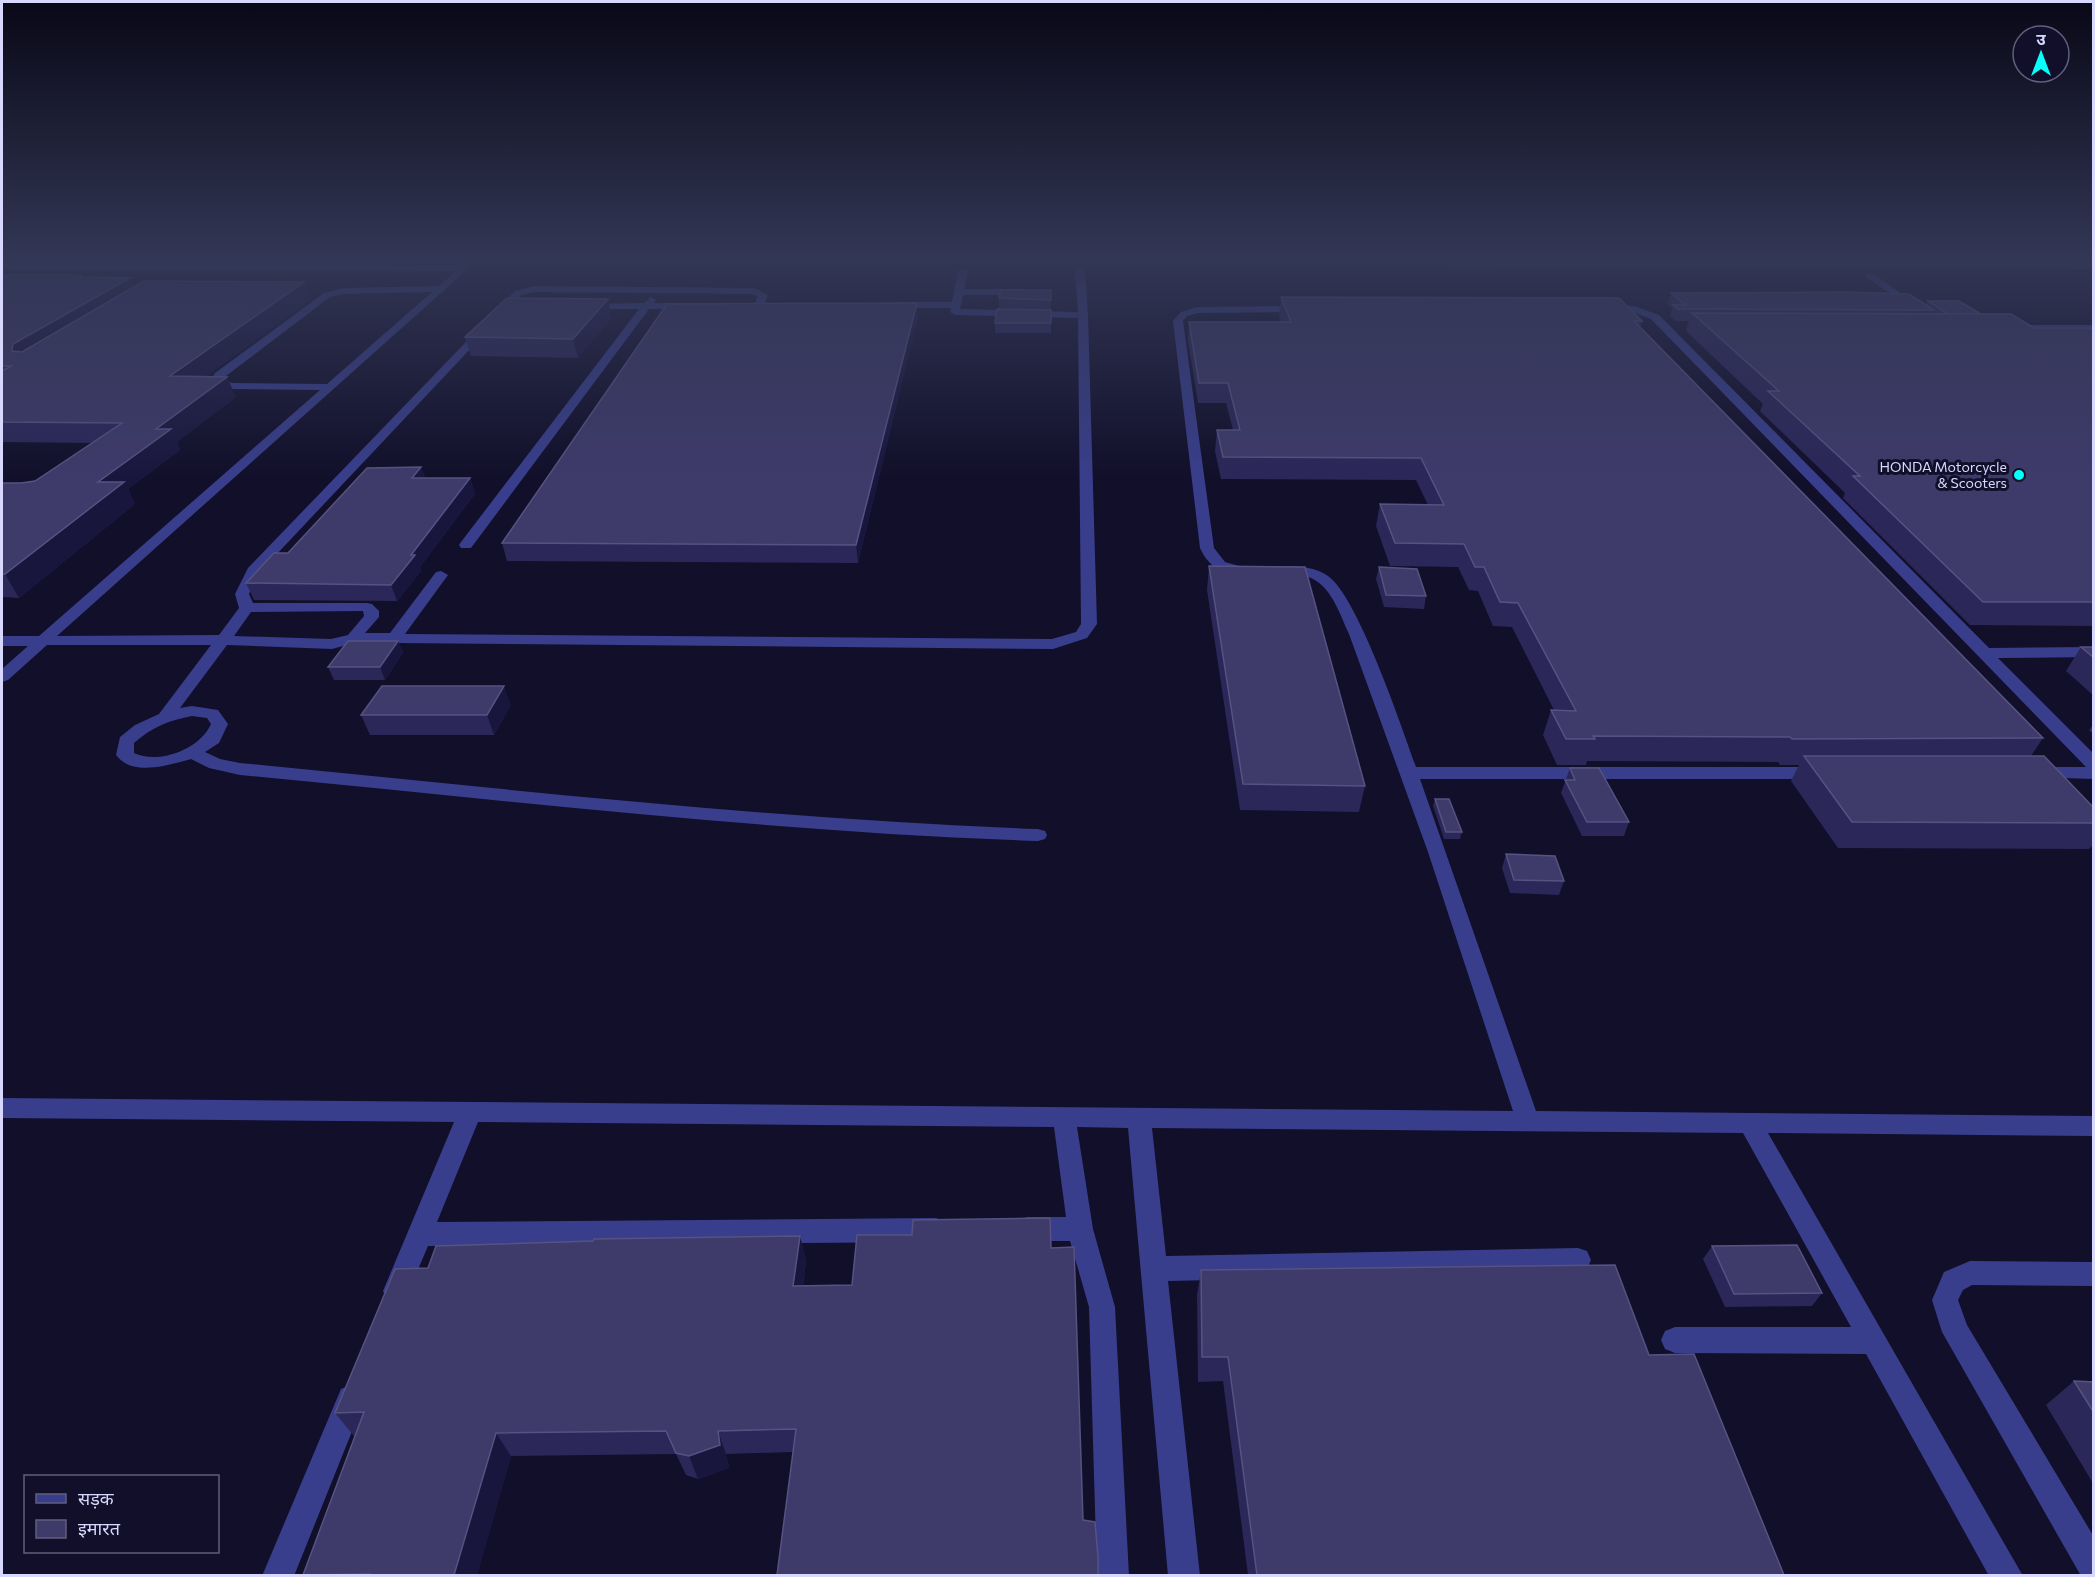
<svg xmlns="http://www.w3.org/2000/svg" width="2095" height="1577" font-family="Commissioner,'Noto Sans Devanagari',sans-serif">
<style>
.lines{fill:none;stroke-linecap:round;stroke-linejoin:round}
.minor{fill:#383e8b;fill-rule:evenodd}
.wall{fill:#2b2759}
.shaded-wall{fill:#19163e}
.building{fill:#3e3a6a;stroke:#565382;stroke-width:1.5}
.poi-dot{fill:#04fffc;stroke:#110f2a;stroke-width:2}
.labels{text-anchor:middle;stroke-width:6;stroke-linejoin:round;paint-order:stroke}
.far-poi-label{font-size:14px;fill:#d8d8ff;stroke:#110f2a;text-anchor:end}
</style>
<rect width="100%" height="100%" fill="#110f2a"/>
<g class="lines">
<!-- minor -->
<path class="minor" d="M470,259H479L57,636L219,635L239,608L235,594L248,568L515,291L535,286L754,288L768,295L764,305L759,308L754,305L758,296L752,294L535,292L521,295L259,573L249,594L253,603H367L372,604L379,611V617L365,633H390L436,572L441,571L448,575L405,634L1052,639L1076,632L1081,624L1078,318L955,315L950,312L951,308H894L889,305L894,302H952L958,271L963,268L968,271L964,289H1023L1028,292L1023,295H963L960,309L1078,312L1075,272L1080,269L1085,272L1088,315L1097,624L1087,638L1053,649L394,643H354L332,649L227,645L180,708L192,706L218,710L228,724L219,743L205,752L220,759L240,763C506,789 771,819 1038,829L1045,831L1047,835L1045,839L1038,841C771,832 506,800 240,775L209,768L191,759C169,765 132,777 116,755L120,737L135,725L159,714L211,645H47L8,680L2,682V669L28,646H2V636H39L320,390L231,389L212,383L210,381L215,373L324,293L344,288L439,286L456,271L2,270V264L463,265ZM432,292L327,384L232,383L222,379L330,297L344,294ZM363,611L364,616L348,635L331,639L234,636L251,612ZM192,716L207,718L211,724C200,749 159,765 134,753V743C152,727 170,720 192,716Z
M544,259L2094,263V269L548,262Z
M1866,273H1872L1922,308L1914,310L1866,277Z
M651,297L656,300L654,303H690L695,306L690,309H649L471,548H461L459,545L461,542L639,309H585L580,306L582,304L644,303Z
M1634,306L1659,315L1989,648L2094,647V657L1998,658L2094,754V779L2030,777L2027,773L2030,769L2036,767H2086L1651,319L1633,312H1605L1600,309L1605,306Z
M1197,307L1305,306L1310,309L1305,312L1198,313L1187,316L1183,321L1214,548L1225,562L1246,568L1248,571L1246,574C1225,579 1208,566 1200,548L1173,321L1181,312Z
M2011,325H2094V331L2007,330V326Z
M1284,566C1299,566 1316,567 1328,576C1358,597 1402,728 1416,767H1820L1826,769L1829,773L1826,777L1820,779H1420L1536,1111L2094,1116V1136L1768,1133L2023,1576H1989L1866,1354L1675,1353L1665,1349L1661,1340L1665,1331L1675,1327H1851L1743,1133L1152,1128L1166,1256L1578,1248L1587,1251L1591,1260L1587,1269L1578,1272L1168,1281L1200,1576H1168L1128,1128L1077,1127L1093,1229L1115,1307L1129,1576H1097L1089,1307L1070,1241H1027L1018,1237L1014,1229L1018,1221L1027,1217H1066L1054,1127L478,1122L437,1222L936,1218L945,1222L949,1230L945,1238L936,1242L428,1246L405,1300L396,1304L387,1300L383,1291L454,1122L2,1118V1098L1513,1111L1428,852L1349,634C1340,615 1331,584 1308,577C1298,574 1288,575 1279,573L1277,570Z
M1970,1261L2094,1262V1286L1972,1285L1963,1290L1958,1300L1967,1325L2094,1537V1576H2081L1942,1332L1932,1300L1944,1272Z
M351,1385L361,1389L365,1399L294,1576H262L341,1389Z"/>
</g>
<!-- wall -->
<path class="wall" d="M2,275H82L83,277L130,278L134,287L310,300L205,377L236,397L177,442L180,450L128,489L135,504L19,598L2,597V483H21L35,481L92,443L2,442Z
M1051,290V309L999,308V298Z
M1671,293L1926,305L1928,301L2034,328H2094V626L1970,625L1843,498L1845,493L1760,411L1763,404L1686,331L1689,321H1675L1670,316L1672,308L1667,304Z
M1281,297L1642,321L1640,327L2043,738L2031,756L2094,808V844L2089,849L1838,848L1791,781L1799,765H1780L1778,762L1587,761L1586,765H1557L1543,735L1551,710H1554L1512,627L1493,626L1478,591L1469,590L1458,567L1390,566L1376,526L1380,504L1428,505L1416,480L1221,479L1215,451L1217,430H1233L1226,403H1198L1188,341L1189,322H1281L1279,315Z
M1051,310V333H995V323Z
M918,317L858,563L507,561L502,543Z
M612,318L578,358L471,356L465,337Z
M421,467L425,478H470L475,494L420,567L421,571L397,601L254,600L246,583L288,553Z
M1209,566L1365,786L1359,812L1240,810L1207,590Z
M1379,567L1426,596L1424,609L1384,607L1376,579Z
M398,641L403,653L385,680H334L328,667Z
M2081,647H2094V696L2066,671Z
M511,705L494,735H370L361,715Z
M2094,723V735L2089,730Z
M1570,768L1629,822L1624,836H1582L1561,793Z
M1435,799L1462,832L1460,839H1444L1433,806Z
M1506,854L1564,881L1559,895L1510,893L1502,868Z
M800,1236L806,1261L803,1286L852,1285L1051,1248L1083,1520L1098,1557L793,1452L726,1454L729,1468L698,1479L686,1475L676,1454L511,1456L477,1575H303L355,1436H354L335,1413L428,1268Z
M1712,1246L1822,1293L1812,1306L1725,1307L1703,1259Z
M1201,1270L1649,1355L1784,1575H1248L1223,1381L1198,1382L1197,1295Z
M2074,1381L2094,1382V1485L2046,1405Z"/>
<!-- shaded-wall -->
<path class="shaded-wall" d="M130,278L138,296L23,363L12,351L13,344Z
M304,282L310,300L179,396L170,376Z
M608,299L612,318L578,358L573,339Z
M917,303L918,317L858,563L856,545Z
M227,377L236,397L177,442L180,450L128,489L135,504L19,598L5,574L98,482L156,429Z
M421,467L427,483L412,478Z
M470,478L475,494L420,567L421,571L397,601L391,585L411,555Z
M398,641L403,653L385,680L380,667Z
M504,686L511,705L494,735L487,715Z
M800,1236L806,1261L799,1311L793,1286Z
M718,1431L726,1454L729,1468L698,1479L689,1456Z
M496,1433L511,1456L477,1575H454Z"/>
<!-- building -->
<path class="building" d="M2,275H82L78,277L130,278L13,344L12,351L22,352L144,281L304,282L170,376L227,377L156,429H171L98,482H124L5,574H2V483H21L35,481L122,423L2,422V371L11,366H2Z
M1001,290H1051V300L999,298Z
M1846,292L1909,294L1934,310L1678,309L1673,305H1685L1671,293Z
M1281,297L1619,298L1642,321H1634L2043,738L1792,739L1790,737L1593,736L1595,739H1566L1551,710L1576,711L1518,603L1500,602L1484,567H1475L1464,544L1395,543L1380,504L1444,505L1421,458L1223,457L1217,430H1240L1228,383H1199L1189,322H1291Z
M507,298L608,299L573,339L465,337Z
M1928,301H1959L1981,314H1948Z
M917,303L856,545L502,543L667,304Z
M997,309L1051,310V323H995Z
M1692,313L2011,314L2034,328H2094V602H1983L1853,476H1860L1768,391H1779Z
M421,467L412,478H470L411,555H415L391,585L246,583L274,553H288L367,468Z
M1209,566L1305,567L1365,786L1243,784Z
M1379,567L1417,569L1426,596L1386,595Z
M348,641H398L380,667H328Z
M2081,647H2094V658Z
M382,686H504L487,715H361Z
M1804,756H2044L2094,808V823L1852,822Z
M1570,768H1599L1629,822H1587L1565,780H1575Z
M1435,799H1449L1462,832H1446Z
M1506,854L1555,856L1564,881L1514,880Z
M1050,1218L1051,1248L1074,1247L1083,1520L1095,1522L1098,1557V1575H777L796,1429L718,1431L720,1445L689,1456L676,1453L666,1431L496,1433L454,1575H370V1574L303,1575L364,1412L335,1413L395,1269L428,1268L436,1246L593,1241L594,1239L800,1236L793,1286L852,1285L857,1235H912L913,1220Z
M1797,1245L1822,1293L1734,1294L1712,1246Z
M1615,1265L1649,1355L1694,1354L1784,1575H1257L1228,1357H1202L1201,1270Z
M2074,1381L2094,1382V1413Z"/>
<!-- sky -->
<linearGradient id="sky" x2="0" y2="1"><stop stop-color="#090817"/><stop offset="0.54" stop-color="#323755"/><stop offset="1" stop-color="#323755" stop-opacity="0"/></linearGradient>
<rect width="2095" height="479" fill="url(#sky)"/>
<!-- markers -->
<circle class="poi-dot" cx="2019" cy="475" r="6"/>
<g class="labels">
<!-- far-poi labels -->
<g class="far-poi-label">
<text x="2007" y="472">HONDA Motorcycle<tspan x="2007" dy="16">&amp; Scooters</tspan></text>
</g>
</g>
<!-- border -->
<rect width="2095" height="1577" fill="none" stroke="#d8d8ff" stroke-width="6"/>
<!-- legend -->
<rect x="24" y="1475" width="195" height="78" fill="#110f2a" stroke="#615f7f" stroke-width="1.5"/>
<rect x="36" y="1494" width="30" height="9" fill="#383e8b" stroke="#615f7f" stroke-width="1.5"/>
<text x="78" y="1505" font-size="18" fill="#d8d8ff">सड़क</text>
<rect x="36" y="1520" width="30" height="18" fill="#3e3a6a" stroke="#615f7f" stroke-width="1.5"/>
<text x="78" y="1535" font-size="18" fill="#d8d8ff">इमारत</text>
<!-- north arrow -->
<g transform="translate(2041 54)"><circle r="28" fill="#110f2a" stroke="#615f7f" stroke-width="1.5"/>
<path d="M0-4.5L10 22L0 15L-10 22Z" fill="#04fffc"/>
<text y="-9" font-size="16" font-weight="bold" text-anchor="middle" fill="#d8d8ff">उ</text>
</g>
</svg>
